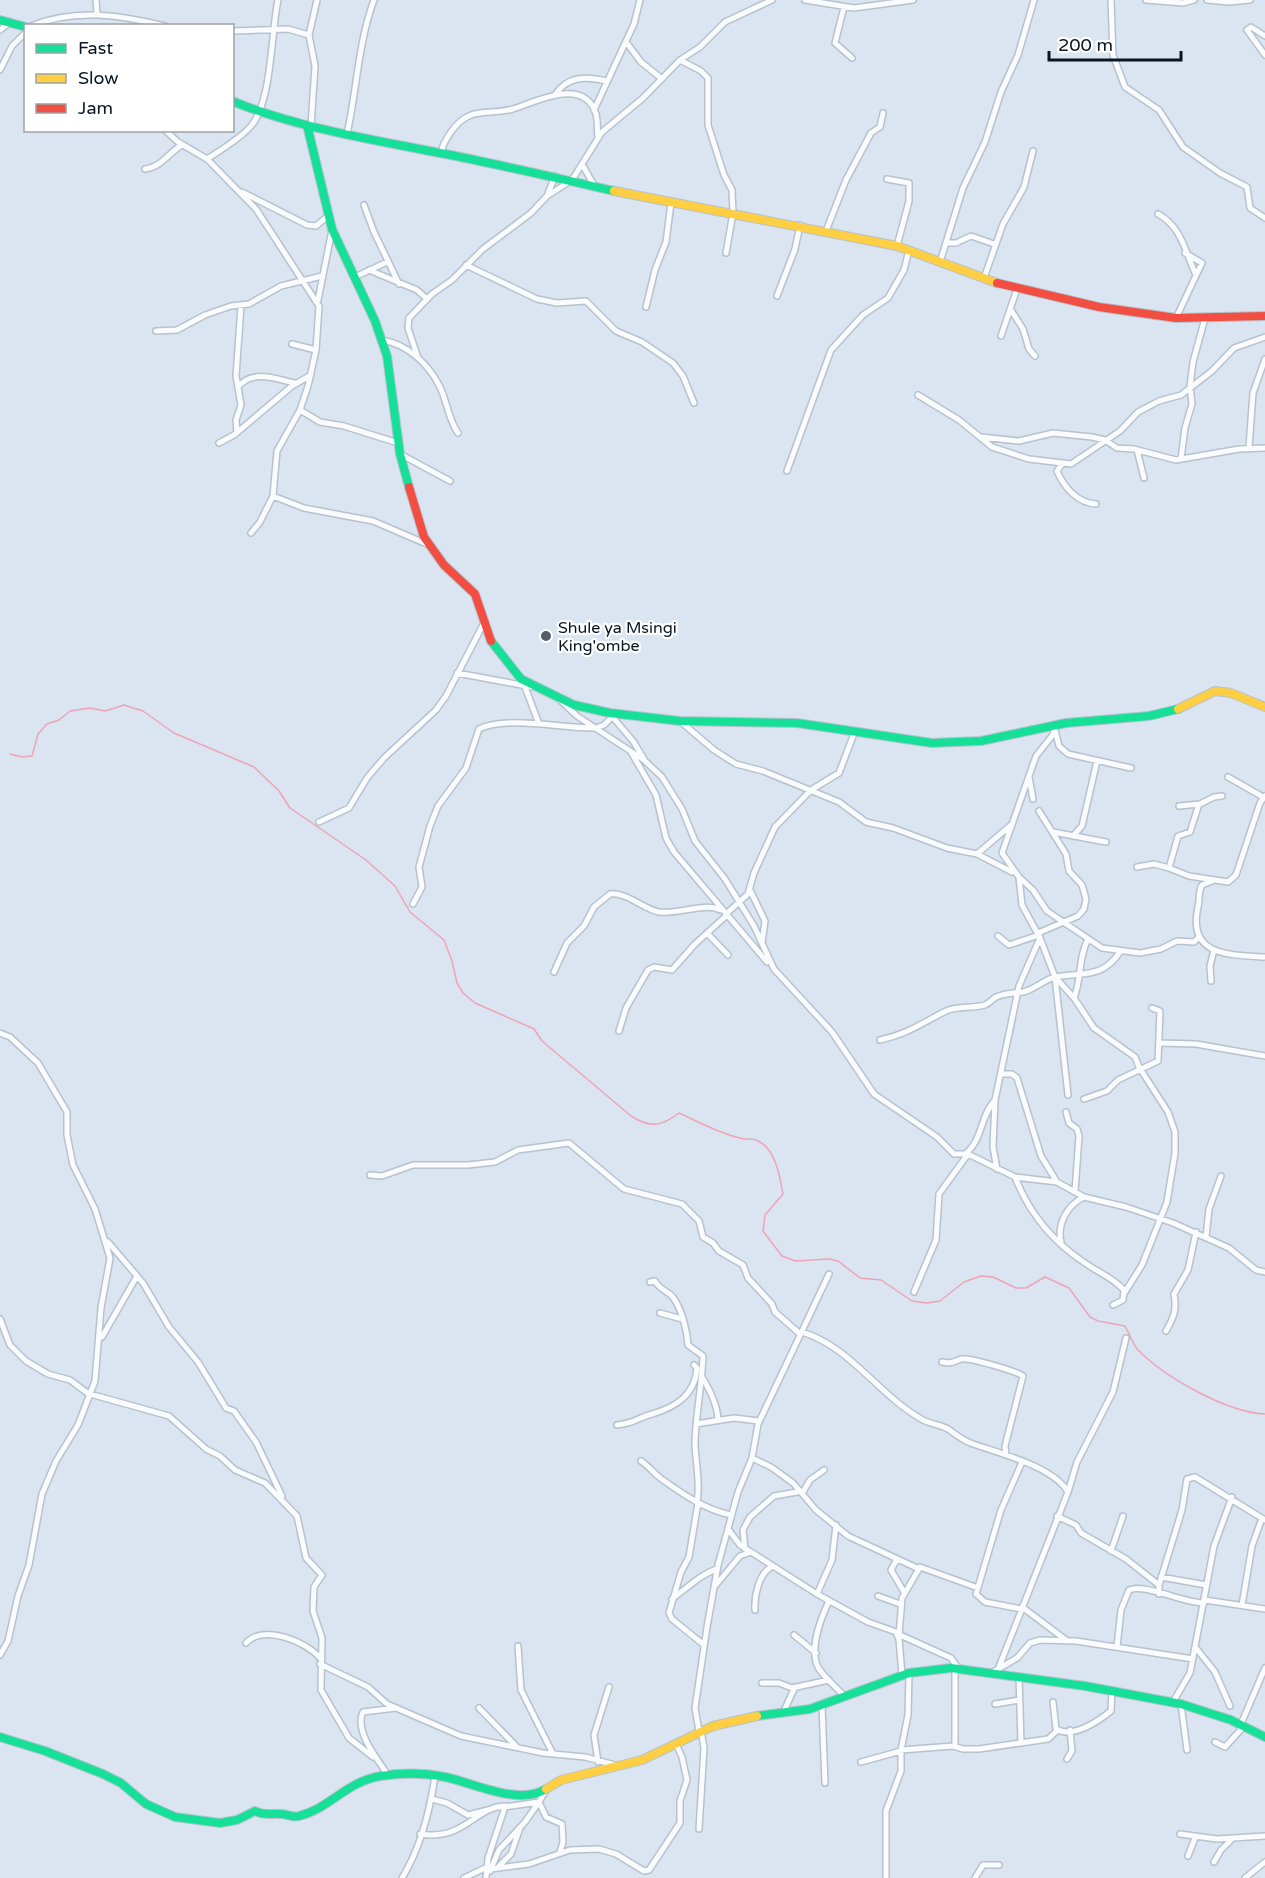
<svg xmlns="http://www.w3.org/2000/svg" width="1265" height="1878" font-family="'Varela Round',sans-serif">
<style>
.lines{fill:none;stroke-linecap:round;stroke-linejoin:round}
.stream{stroke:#eea4b6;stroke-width:1.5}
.street-casing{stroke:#b6c2ce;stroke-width:8}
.fast-casing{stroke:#b6c2ce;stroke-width:10}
.slow-casing{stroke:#b6c2ce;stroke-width:10}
.jam-casing{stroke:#b6c2ce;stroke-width:10}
.street{stroke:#f9fbfd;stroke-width:5}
.fast{stroke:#16e098;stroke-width:8}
.slow{stroke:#ffcf43;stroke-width:8}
.jam{stroke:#f24e42;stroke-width:8}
.poi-dot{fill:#525e6a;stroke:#fff;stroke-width:2}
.labels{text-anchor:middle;stroke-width:4.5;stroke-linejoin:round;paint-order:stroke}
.poi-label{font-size:16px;fill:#091622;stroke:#fff;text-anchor:start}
</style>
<rect width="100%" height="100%" fill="#dae5f1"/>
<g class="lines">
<!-- stream -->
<path class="stream" d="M10,754L22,757L32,756L38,734L47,724L59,720L70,711L90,708L105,711L124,705L143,711L174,733L254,767L279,791L290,808L366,860L395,886L410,912L444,940L452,961L457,983L463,993L475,1003L534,1029L542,1041L631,1116C650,1128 661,1127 679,1113C699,1122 718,1133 740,1138C745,1140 753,1138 758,1141C776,1149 780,1178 783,1194L765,1215L763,1231L782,1256L795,1261L829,1259L838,1261L860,1278L881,1280L912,1301L927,1303L940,1301L964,1282L981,1276L993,1277L1016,1288H1026L1045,1277L1069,1288L1090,1317L1098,1321L1125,1326C1129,1333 1133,1344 1138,1350C1166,1378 1226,1412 1265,1414"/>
<!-- street casing -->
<g class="street-casing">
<path id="street" d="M96,0L97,13
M805,0L854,8L913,0
M1111,0L1113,55L1125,87L1159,110L1183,147L1220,173L1247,187L1250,208L1265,218
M1146,0L1183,3L1194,0
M1207,0L1229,2L1250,0
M844,7L835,43L852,58
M31,26C75,8 120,15 165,26
M0,30L9,23
M232,31L288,29L309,35
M1265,36L1251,27L1247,30L1265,55
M626,42L641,62L662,79
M680,60L701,71L708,78V125L724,175L732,190L733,213
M0,70L12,46L26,32
M555,95C567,76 586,76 606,81
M594,110L634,24L640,0
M311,126L315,66L309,35L317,0
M165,130L178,142L207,159L256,209L319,306L316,350L308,386L300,410L277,451L273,496L260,522L251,533
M347,134C357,89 358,43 374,0
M441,153C442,145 447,138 451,132C470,105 486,116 513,109C536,102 584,76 596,114C598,122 597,130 598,138
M207,159C222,149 240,139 251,126C272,102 271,32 278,0
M583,166L595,187
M145,169C162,167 168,153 182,145
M887,179L909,183V201L897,246
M242,192L307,225L316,226L329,215
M547,196L572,180L602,132L643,98L680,60L700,47L725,22L772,0
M364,205L374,232L399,284
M1158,214C1182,227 1185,252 1196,275
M826,231L846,180L871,133L880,127L883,113
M946,243H956L971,236L994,244
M726,253L733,213
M940,262L963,188L985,142L1001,92L1018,55L1034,0
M466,265L537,299L557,303L586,301L616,331L642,342L673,363L683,376L694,403
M369,270L417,290L427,299
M355,277L387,262
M984,278L1003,224L1024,187L1033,151
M777,296L795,249L800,225
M318,300L332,230
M646,307L655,270L666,242L671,203
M1011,310L1023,329L1029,349L1035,356
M1176,318L1202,263L1185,253
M156,331L177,330L205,315L231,306L249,304L281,286L322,276
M1001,336L1017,289
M382,340C406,344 427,362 439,385C447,400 448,419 458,433
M292,344L316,350
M418,358L408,328L409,318L432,294L452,280L483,249L531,213L547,196L555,176
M238,387C252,369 276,379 295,383
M918,395L959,420L992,447L1029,459L1071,464L1120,431L1138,412L1159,401L1181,395L1212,371L1234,348L1265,337
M300,410L320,422L344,426L398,443
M237,432L236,420L241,405L236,376L241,306
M981,437L1019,441L1053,433L1092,437L1105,440L1117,448L1134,449L1176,460L1239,449L1265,448
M219,443L234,435L292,386L311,375
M1249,447L1253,393L1265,359
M1137,450L1144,478
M400,454L450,481
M1181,459L1185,428L1192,404L1190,386L1193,362L1205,318
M1062,464L1057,471C1064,487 1077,503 1096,504
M787,471L831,350L863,315L888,298L904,270L909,250
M273,496L304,508L373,521L429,545
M457,673L532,687
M525,687L539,724
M561,701L577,716L644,760L662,777L682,809L695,841L725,879L754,926L774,969L832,1032L874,1094L937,1137L954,1154H968L1015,1177L1057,1182L1084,1197L1126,1207L1173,1223L1229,1248L1256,1270L1265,1272
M610,714L633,741L644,759
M680,721L714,750L736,764L763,771L839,802L866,822L893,828L947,848L977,854L1012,872
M1055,730L1059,746L1068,754L1131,768
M631,752L656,795L666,838L674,852L767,962
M1029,777L1033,799
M1228,777L1263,797
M1199,804L1190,832L1178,836L1169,868L1189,876L1228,882L1236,875L1260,803L1265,796
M1179,806L1200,804L1214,797L1222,796
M319,822L349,808L367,778L384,758L436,710L446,696L485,621
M1053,832L1106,842
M1073,836L1082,826L1097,761
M977,854L1011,825
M1137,867L1154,864L1169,868
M1019,877L1033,890L1047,911L1102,948L1140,953L1161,949L1177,941L1194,942L1199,937
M1212,881L1202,885C1198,891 1200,900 1198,907C1187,956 1229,955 1265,957
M750,890L765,921L762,943
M413,904L422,887L419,867L430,826L438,806L466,768L479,729C510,715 562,729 596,728L604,725L612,717
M726,914L748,894L754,873L775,827L811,790L839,773L855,731
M1038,933L1078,916L1084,909L1086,899L1082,885L1069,871L1066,854L1039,811
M708,934L728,955
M998,936L1009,945L1039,935
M1040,938L1055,977L1074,998L1094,1028L1135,1057L1139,1067L1168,1112L1175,1132V1153L1167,1202L1142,1265L1125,1292
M554,972L567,943L584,926L594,907L610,894C627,892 643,909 659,912C679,915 702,902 721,910
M1055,977L1068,1095
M1211,981L1210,966L1214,950
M1074,998C1082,978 1078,958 1088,939
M619,1031L626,1008L648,970L654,967L672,970L695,944L727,915
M0,1033L10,1037L38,1063L67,1112V1135L73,1165L95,1209L110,1258L101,1308L95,1381L78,1425L56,1461L42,1494L29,1565L18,1596L8,1641L0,1655
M880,1040C910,1033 920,1024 946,1011C959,1005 971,1009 985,1005C990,1003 992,999 996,997C1005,993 1014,993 1023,992C1034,990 1044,979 1056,977C1082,972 1102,979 1120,952
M1160,1043L1196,1044L1265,1056
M1001,1074H1012L1017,1078L1041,1156L1057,1182
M1084,1099L1107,1091L1118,1080L1158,1061L1160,1011L1152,1008
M1066,1112L1069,1123L1077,1129L1079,1136L1075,1191
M965,1154C983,1140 980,1116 995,1100
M997,1169L993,1147L995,1100L1019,986L1040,938L1022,905L1019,877L1002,853L1036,756L1052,736L1056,725
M370,1175L382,1176L413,1165H468L495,1162L518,1150L569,1143L624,1189L682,1204L699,1221L703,1237L713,1243L719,1251L743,1265L748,1278L772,1304L775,1312L799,1333
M1015,1177C1029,1213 1053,1242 1085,1263C1099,1273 1112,1277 1124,1290L1123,1300L1113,1305
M1206,1237L1209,1209L1221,1176
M108,1242L143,1283L169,1327L198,1362L226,1408L234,1411L256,1442L282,1496
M1061,1242C1057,1224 1067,1205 1084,1197
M650,1282L655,1281C659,1289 666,1290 672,1296C682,1309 687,1330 688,1345L703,1356C702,1385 696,1413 695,1441C695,1463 701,1481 697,1503
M914,1292L936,1240L939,1194L968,1154
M660,1313L682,1319
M0,1319L10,1345L26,1361L48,1374L70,1380L90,1395
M1166,1331C1174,1317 1177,1310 1174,1294L1188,1270L1196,1232
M802,1332C851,1347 879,1396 923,1420C931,1424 941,1425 948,1429C955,1434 960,1438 968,1442C996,1453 1052,1465 1068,1492
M102,1337L137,1276
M942,1362C952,1364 953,1362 961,1359C968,1357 1016,1371 1023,1376L1005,1446L1006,1455
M702,1377C710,1390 717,1405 718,1419
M90,1394L169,1416L206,1449L220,1456L235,1470L265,1483L297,1516L306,1558L322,1575L314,1587L313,1611L322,1638L321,1690L349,1738L373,1757
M696,1424L734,1418L759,1421
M617,1425C636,1423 637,1418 652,1414C676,1407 695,1395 697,1368L694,1365
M752,1458L771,1467L793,1483L816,1510L848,1536L919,1569
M641,1461C649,1466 655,1475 663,1480C684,1495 706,1510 731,1515
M803,1492L810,1480L824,1470
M698,1503L689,1557L681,1572L669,1613L672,1619L704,1645
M1057,1516L1076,1525L1081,1533L1126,1559L1159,1585
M728,1529L740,1545L817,1594L868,1622L896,1632L899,1639L902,1675
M745,1549L743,1530L750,1517L774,1496L803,1491
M1111,1551L1123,1516
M897,1559L891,1570L904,1592
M1161,1577L1206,1585
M715,1586L740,1556L751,1552
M817,1594L832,1560L836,1525
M1159,1594V1585L1182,1510L1187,1479L1195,1477L1265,1520
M878,1596L900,1604
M672,1599C687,1588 701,1574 717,1569
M1205,1600L1265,1609
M829,1601C821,1618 808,1651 819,1669C826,1679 837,1688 845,1697
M1242,1605L1252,1546L1262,1518
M1022,1607L1066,1640
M1021,1609L985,1602L976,1594L1001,1510L1022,1462
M755,1610C754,1596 759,1572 773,1566
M794,1635L816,1653
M900,1635L951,1658L958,1668
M899,1636L902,1598L920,1567L978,1588
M246,1643C264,1624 306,1641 321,1659
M518,1646L521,1690L553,1754
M1117,1647L1121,1610L1129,1590C1145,1583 1183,1603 1204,1603
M1196,1648L1215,1672L1230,1706
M320,1664L368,1687L387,1704L461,1736L543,1753L585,1757L615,1765
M999,1667L1068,1492L1077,1462L1113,1392L1126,1338
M993,1672L1017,1658L1030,1643L1040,1640L1076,1641L1193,1659
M1019,1676L1021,1743
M762,1683H779L792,1688L829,1680
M1053,1702L1056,1729C1073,1739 1097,1722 1111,1711L1112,1690
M1173,1702L1190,1673L1214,1546L1232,1497
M995,1704L1019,1700
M1181,1704L1187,1750
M822,1706L825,1783
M479,1708L516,1746
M783,1713L795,1687
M1241,1724L1265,1668
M699,1731L695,1708L707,1627L718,1565L738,1492L752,1458L758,1424L829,1274
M1215,1742L1225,1747L1244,1726
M955,1746V1668
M901,1750L953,1746L963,1749H979L1048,1739L1058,1730
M1067,1759L1072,1751L1070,1730
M598,1762L594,1735L609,1687
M861,1762L901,1751
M388,1775C377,1759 354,1731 363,1712L396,1708
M432,1799L447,1803L468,1815L488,1810
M539,1802L546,1817L562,1824L563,1842L560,1852
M699,1829L704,1748L701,1730
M420,1834C467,1841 475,1805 507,1806
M1180,1834L1217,1839L1265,1836
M1188,1856L1195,1838
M1214,1862L1221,1850L1231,1840
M499,1866L511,1854L520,1828
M491,1869L529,1864L570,1850L599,1849L616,1854L644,1871L649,1870L680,1823V1801L687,1780L682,1757L676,1744
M490,1871L499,1850L525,1822L539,1802
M402,1878C420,1849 430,1810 435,1776
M464,1878L485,1868
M486,1878L488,1858L505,1807L539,1802L546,1790
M886,1878V1811L901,1771V1750L908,1715L909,1673
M975,1878L983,1865H999
M1245,1878L1265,1862"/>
</g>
<!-- fast casing -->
<g class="fast-casing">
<path id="fast" d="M0,20L26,27
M232,101C298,128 370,139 440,153C498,164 556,178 614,191
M307,125L332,229L375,321L387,356L400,454L409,487
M491,641L521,679L574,705L610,713L680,721L797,723L932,743L981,741L1066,723L1149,716L1178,709
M757,1716L810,1709L909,1673L951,1668L1085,1686L1181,1704L1231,1720L1265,1737
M0,1737L45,1751L103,1774L121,1783L146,1804L175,1817L220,1823L237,1820L255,1811C264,1816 271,1813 281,1814C287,1814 293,1818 299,1816C329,1809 347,1781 381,1776C400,1773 425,1773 445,1777C474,1783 518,1806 546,1789"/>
</g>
<!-- slow casing -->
<g class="slow-casing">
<path id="slow" d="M614,191L897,246L997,283
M1178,709L1215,691L1231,693L1265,707
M546,1789L561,1780L642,1760L713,1726L757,1716"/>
</g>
<!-- jam casing -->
<g class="jam-casing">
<path id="jam" d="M997,283L1099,307L1176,318L1265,316
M409,487L424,537L444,565L475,594L491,641"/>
</g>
<!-- street -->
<use href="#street" class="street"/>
<!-- fast -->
<use href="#fast" class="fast"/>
<!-- slow -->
<use href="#slow" class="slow"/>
<!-- jam -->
<use href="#jam" class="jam"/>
</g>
<!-- markers -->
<circle class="poi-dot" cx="546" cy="636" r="6"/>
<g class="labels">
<!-- poi labels -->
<g class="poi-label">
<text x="558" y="633">Shule ya Msingi<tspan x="558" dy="18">King'ombe</tspan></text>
</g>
</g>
<!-- legend -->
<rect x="24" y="24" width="210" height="108" fill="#ffffff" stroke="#9da2a7" stroke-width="1.5"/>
<rect x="36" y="44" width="30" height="9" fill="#16e098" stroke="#9da2a7" stroke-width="1.5"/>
<text x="78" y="54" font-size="18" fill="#091622">Fast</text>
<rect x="36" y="74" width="30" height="9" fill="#ffcf43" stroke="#9da2a7" stroke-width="1.5"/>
<text x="78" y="84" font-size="18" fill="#091622">Slow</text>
<rect x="36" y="104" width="30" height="9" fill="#f24e42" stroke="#9da2a7" stroke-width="1.5"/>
<text x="78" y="114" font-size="18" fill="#091622">Jam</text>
<!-- scale -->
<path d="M1049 51v9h132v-9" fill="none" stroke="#091622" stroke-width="3"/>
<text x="1058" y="51" font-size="18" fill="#091622" stroke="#ffffff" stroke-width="4.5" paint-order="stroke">200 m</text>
</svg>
